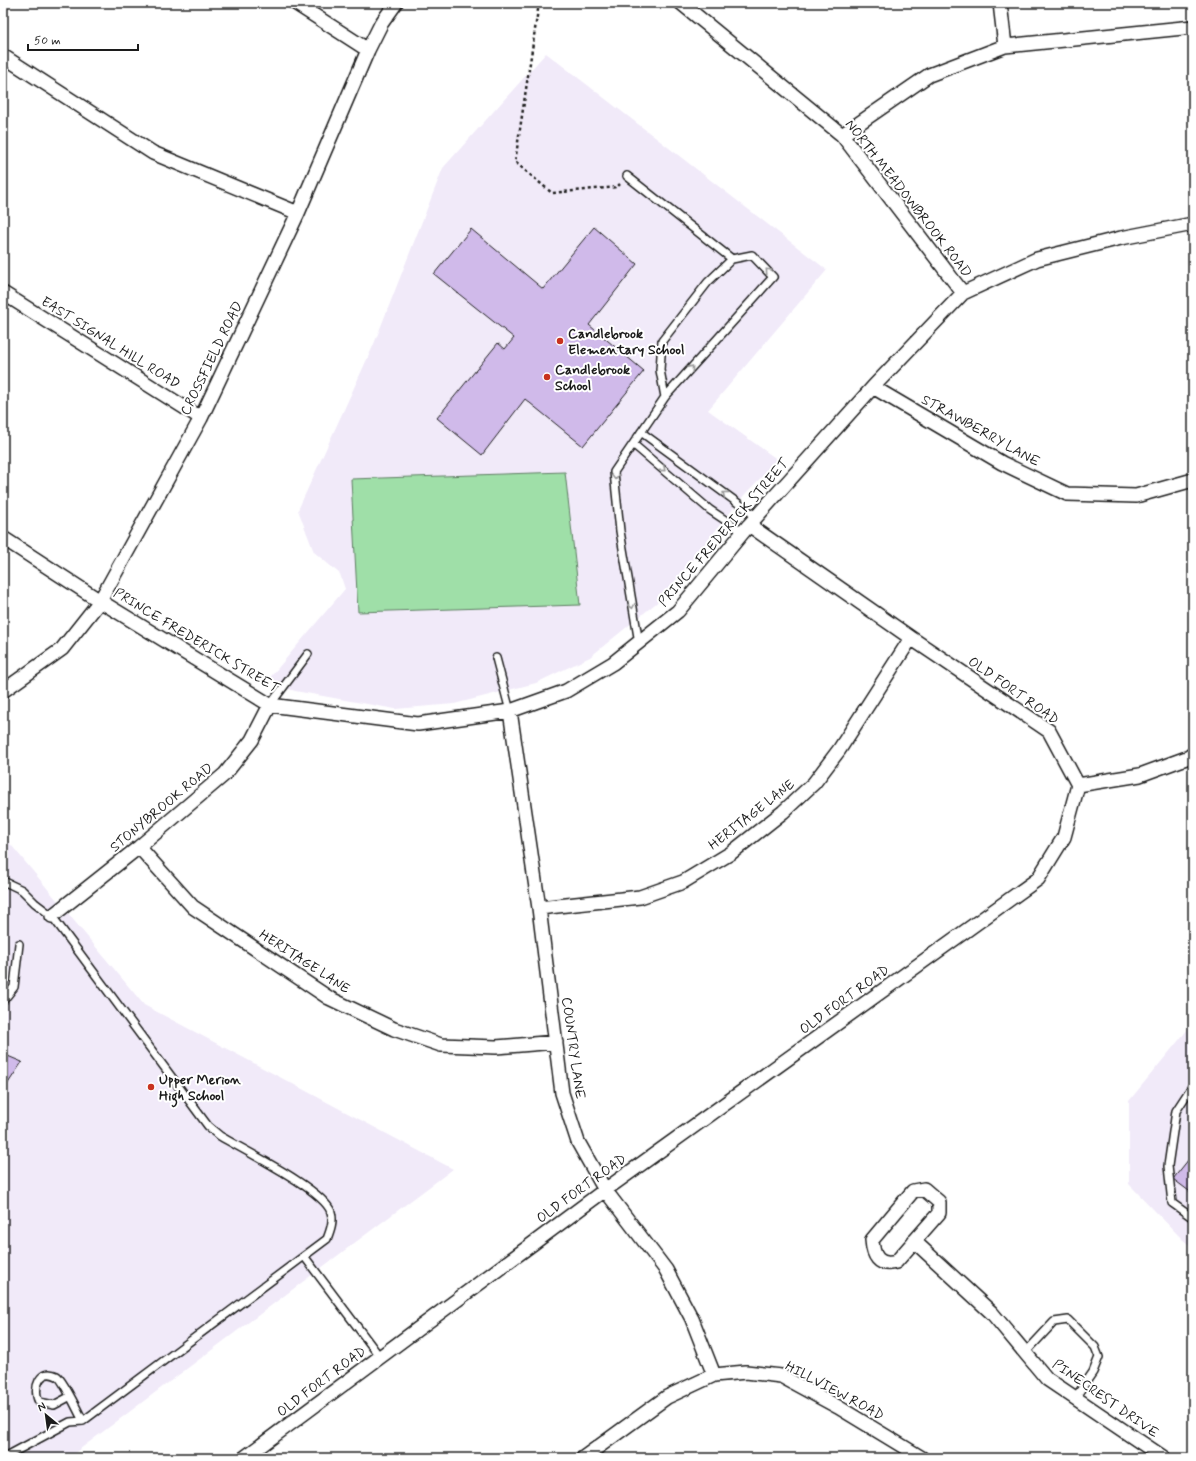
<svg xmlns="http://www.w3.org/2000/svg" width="1196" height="1461" font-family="Mynerve,sans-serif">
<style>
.built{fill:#f1eaf9}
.green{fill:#9fdfa8;stroke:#5e7e62}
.building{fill:#d0baea;stroke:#1c1c1c}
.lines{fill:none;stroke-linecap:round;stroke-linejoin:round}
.lane-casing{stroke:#1c1c1c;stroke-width:10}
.street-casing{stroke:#1c1c1c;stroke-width:16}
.path{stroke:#1c1c1c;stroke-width:2.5;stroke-dasharray:3 3;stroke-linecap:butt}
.lane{stroke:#fff;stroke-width:7}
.street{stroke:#fff;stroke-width:13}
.oneway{stroke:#999}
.poi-dot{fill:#c8321e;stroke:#fff;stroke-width:1.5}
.labels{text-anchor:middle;stroke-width:4;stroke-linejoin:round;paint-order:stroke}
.street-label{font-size:14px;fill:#1c1c1c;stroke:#fff}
.poi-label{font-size:14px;font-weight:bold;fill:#1c1c1c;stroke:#fff;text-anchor:start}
</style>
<rect width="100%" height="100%" fill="#fff"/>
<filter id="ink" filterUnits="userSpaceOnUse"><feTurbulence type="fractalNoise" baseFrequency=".025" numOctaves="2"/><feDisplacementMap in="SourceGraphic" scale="8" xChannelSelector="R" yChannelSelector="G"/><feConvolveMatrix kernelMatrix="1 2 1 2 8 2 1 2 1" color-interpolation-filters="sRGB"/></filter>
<g filter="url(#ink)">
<!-- built -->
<path class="built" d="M546,53L827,270L708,410L778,460L745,494L660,600L590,657L536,683L454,704L395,709L295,691L267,681L345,589L340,574L314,552L298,510L374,344L443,168Z
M7,840L144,1005L453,1169L68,1458H3V842Z
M1193,1023V1248L1182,1239L1129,1184V1101Z"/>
<!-- green -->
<path class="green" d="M565,472L580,605L358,612L351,479Z"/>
<!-- building -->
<path class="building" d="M594,227L637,264L589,325L644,371L583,446L525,399L482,455L437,418L498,343L505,349L514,338L434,274L471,229L543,289Z
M3,1054L22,1062L3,1091Z
M1193,1154V1194L1173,1179Z"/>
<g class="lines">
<!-- lane casing -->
<g class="lane-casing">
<path id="lane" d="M627,176L732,259
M641,432L757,517
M633,444L710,510L743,532
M639,643L620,531L614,472L665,397L773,277L752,255L732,259L708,282L662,341L660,370L665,397
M496,658L510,711
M270,705L308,654
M3,881L22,890L35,903L52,916L208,1126L220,1136C243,1150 323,1189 331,1212C334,1221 330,1231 327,1239L83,1421
M3,1001L14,987L19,944
M1193,1085L1176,1111L1168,1166L1172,1203L1193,1218
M304,1256L380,1357
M1025,1353L1054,1322L1068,1320L1095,1347L1099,1357L1093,1372L1075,1398
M3,1458L70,1422L83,1421C79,1413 62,1378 57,1376C40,1367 32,1389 39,1402L54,1405L69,1397"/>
</g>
<!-- street casing -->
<g class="street-casing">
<path id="street" d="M295,3L368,50
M681,3L842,135L963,293
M1000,3L1005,46
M3,56L153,153L298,213
M842,135L929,75L1005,46L1193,27
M3,293L201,418
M873,387L1002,463L1067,494L1136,496L1193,480
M3,538L100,601L270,705L418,724L510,711L566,691L613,663L678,611L749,525L873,387L963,293L1037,259L1121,238L1193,224
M3,691L62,649L100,601L201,418L298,213L368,50L381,24L396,3
M510,711L539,908L562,1093L578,1142L605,1190L666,1270L692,1319L714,1375
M1078,785L1140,775L1189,757L1193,754
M139,847L193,907L329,998L394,1029L441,1045L496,1047L556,1042
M539,908L640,897L683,882L731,853L783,812L814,783L839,750L911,638
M52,916L139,847L225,774L252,740L270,705
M924,1189L939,1202V1213L896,1262C878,1267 873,1255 872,1240L913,1191Z
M914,1241L992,1313L1047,1379L1164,1458
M244,1458L605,1190L1038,879L1064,837L1078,785L1049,731L911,638L749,525
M583,1458L667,1397L714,1375L746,1372L781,1376L838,1407L922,1458"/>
</g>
<!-- path -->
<path class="path" d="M539,3L515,162L552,193L617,187L620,184"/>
<!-- lane -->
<use href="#lane" class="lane"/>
<!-- street -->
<use href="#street" class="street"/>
</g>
<!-- one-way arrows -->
<defs><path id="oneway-chevron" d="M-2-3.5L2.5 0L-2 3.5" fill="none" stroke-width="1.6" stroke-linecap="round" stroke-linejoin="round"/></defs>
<g class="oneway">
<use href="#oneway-chevron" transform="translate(768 271) rotate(-133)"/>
<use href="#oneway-chevron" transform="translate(691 368) rotate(-48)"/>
<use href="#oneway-chevron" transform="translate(663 469) rotate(41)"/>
<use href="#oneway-chevron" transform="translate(615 477) rotate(89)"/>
<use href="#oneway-chevron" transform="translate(725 494) rotate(-143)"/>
<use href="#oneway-chevron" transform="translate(632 606) rotate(80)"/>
</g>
</g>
<!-- markers -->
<g class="poi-dot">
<circle cx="560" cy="341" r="4"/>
<circle cx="547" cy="377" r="4"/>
<circle cx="151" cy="1087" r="4"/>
</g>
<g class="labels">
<!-- street labels -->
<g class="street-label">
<text transform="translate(909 198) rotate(52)" y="5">NORTH MEADOWBROOK ROAD</text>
<text transform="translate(111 342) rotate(32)" y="5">EAST SIGNAL HILL ROAD</text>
<text transform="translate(211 358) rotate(-64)" y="5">CROSSFIELD ROAD</text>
<text transform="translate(981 430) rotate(29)" y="5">STRAWBERRY LANE</text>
<text transform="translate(723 532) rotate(-49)" y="5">PRINCE FREDERICK STREET</text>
<text transform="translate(197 640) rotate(31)" y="5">PRINCE FREDERICK STREET</text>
<text transform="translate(1014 690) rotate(35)" y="5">OLD FORT ROAD</text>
<text transform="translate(161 807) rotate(-40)" y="5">STONYBROOK ROAD</text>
<text transform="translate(751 814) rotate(-38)" y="5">HERITAGE LANE</text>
<text transform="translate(305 961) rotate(33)" y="5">HERITAGE LANE</text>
<text transform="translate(844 999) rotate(-36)" y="5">OLD FORT ROAD</text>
<text transform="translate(574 1048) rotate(82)" y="5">COUNTRY LANE</text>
<text transform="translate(581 1188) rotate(-36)" y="5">OLD FORT ROAD</text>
<text transform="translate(321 1381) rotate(-37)" y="5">OLD FORT ROAD</text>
<text transform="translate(835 1390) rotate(28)" y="5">HILLVIEW ROAD</text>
<text transform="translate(1106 1398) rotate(35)" y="5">PINECREST DRIVE</text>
</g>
<!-- poi labels -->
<g class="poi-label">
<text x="568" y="338">Candlebrook<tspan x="568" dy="16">Elementary School</tspan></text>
<text x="555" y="374">Candlebrook<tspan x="555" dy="16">School</tspan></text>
<text x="159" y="1084">Upper Merion<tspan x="159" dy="16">High School</tspan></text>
</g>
</g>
<!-- margin -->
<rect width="1196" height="1461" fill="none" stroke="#fff" stroke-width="16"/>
<rect x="8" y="8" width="1180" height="1445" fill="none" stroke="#1c1c1c" stroke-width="1.5" filter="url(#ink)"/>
<!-- north arrow -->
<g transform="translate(46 1415) rotate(331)" stroke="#ffffff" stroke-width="3" paint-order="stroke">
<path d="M0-3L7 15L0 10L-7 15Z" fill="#1c1c1c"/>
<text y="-6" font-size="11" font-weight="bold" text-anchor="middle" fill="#1c1c1c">N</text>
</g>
<!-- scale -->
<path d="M28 44v6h110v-6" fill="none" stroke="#1c1c1c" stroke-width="2"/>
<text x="34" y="44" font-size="12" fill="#1c1c1c" stroke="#ffffff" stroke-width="3" paint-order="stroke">50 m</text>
</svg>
